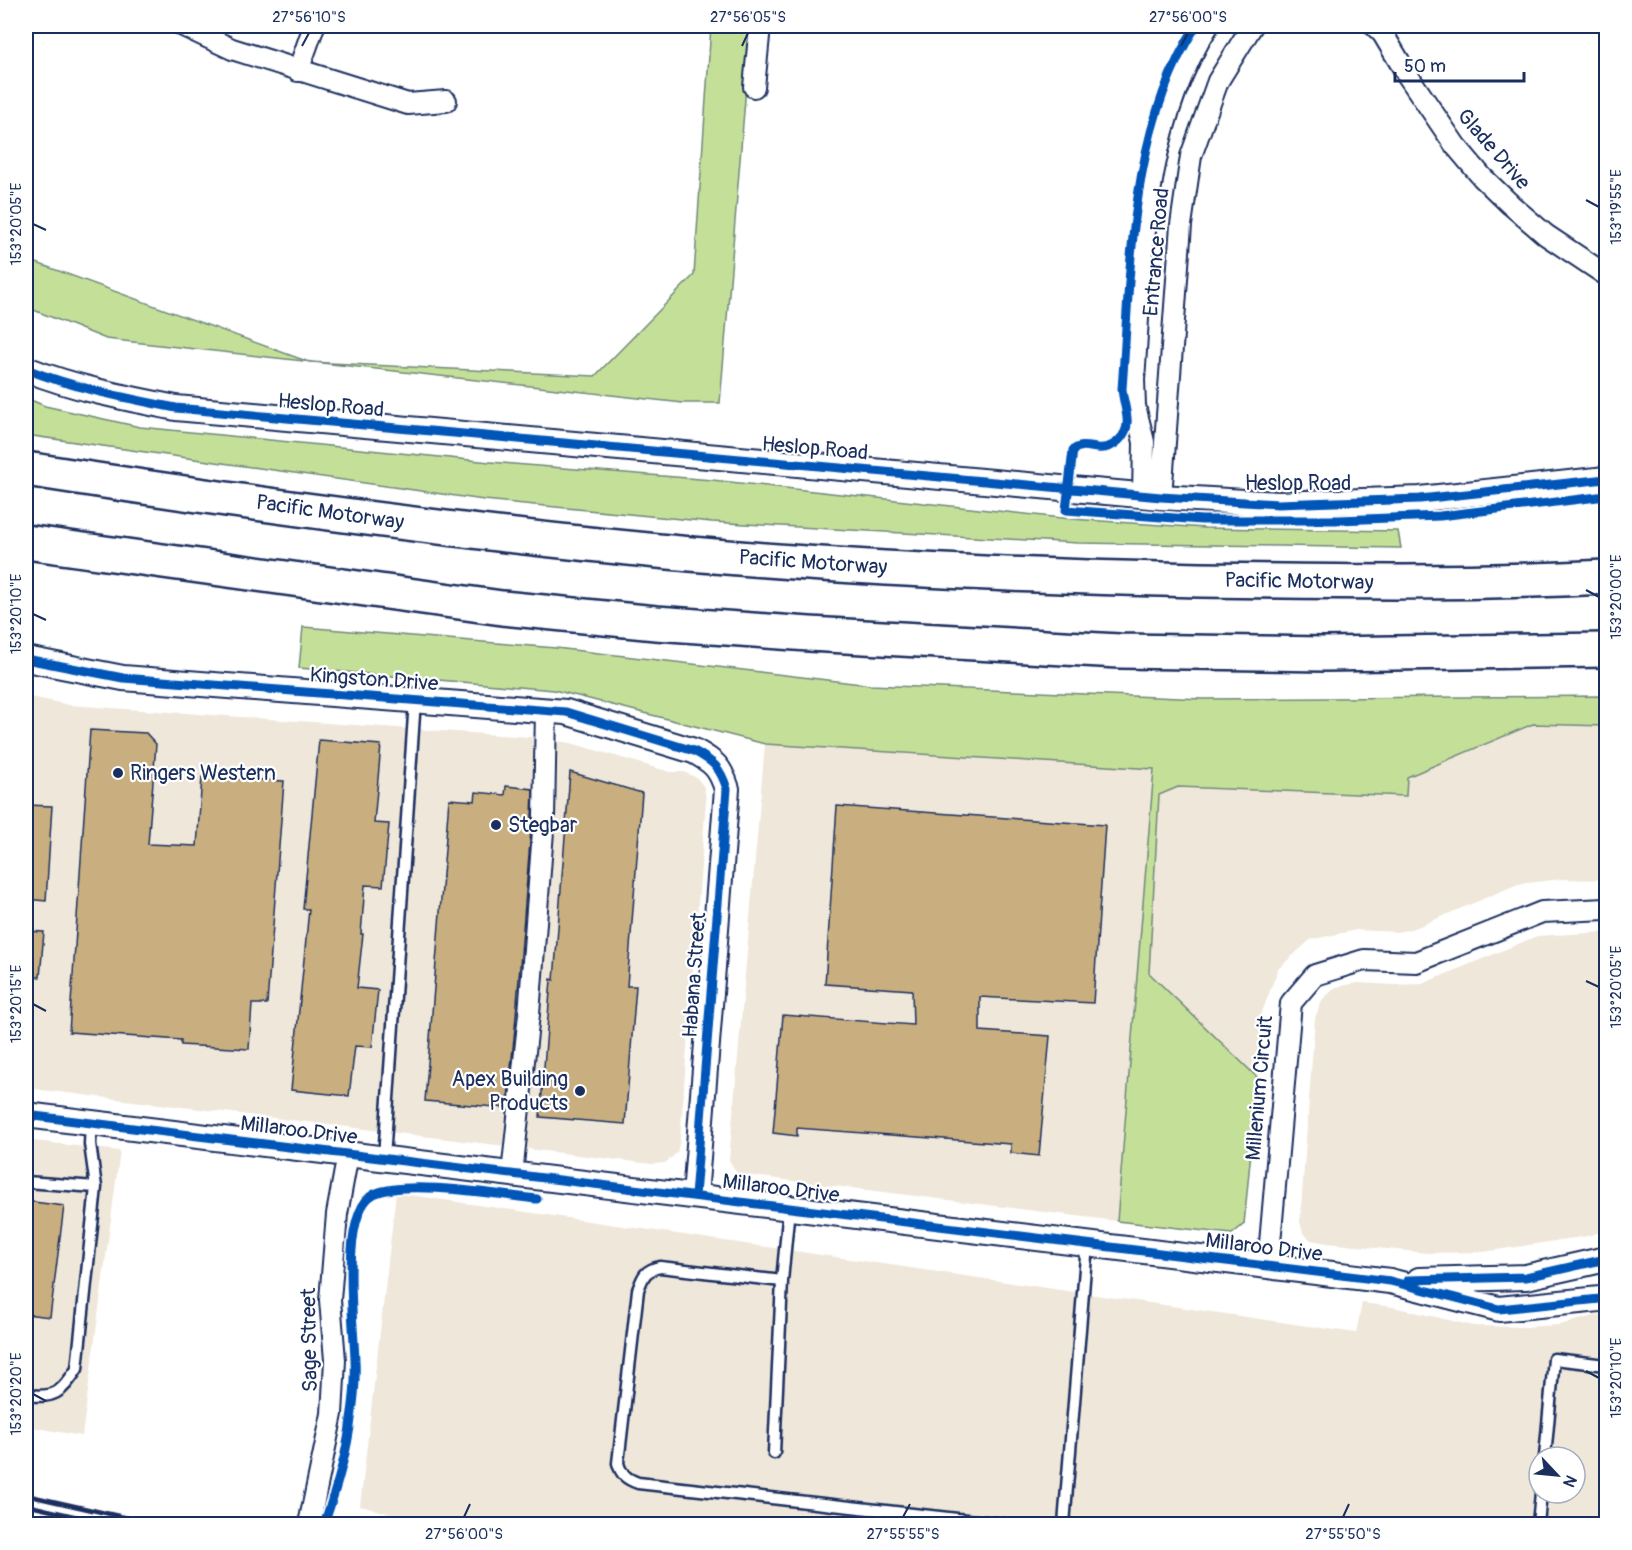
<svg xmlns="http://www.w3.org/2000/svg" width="1632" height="1550" font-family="Pangolin,sans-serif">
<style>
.built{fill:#efe7d9;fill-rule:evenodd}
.green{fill:#c4e098;stroke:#70887b;stroke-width:1.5}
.building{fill:#c9af7f;stroke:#1b2f5e;stroke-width:1.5}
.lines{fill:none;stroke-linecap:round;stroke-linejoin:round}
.service-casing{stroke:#1b2f5e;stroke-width:15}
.minor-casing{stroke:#1b2f5e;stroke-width:24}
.tertiary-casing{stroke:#1b2f5e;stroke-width:28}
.motorway-casing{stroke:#1b2f5e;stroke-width:38}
.service{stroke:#fff;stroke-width:10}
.minor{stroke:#fff;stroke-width:20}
.tertiary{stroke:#fff;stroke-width:24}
.motorway{stroke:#fff;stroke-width:33}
.rail{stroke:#1b2f5e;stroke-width:4.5}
.cycleway-casing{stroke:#fff;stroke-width:13}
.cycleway{stroke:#0057b8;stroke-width:9}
.ticks{fill:none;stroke:#1b2f5e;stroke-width:2}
.poi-dot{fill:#1b2f5e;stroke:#fff;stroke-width:2}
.labels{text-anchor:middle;stroke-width:4.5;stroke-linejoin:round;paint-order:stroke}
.street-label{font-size:21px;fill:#1b2f5e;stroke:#fff}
.poi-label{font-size:21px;fill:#1b2f5e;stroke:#fff;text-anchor:start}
.neatline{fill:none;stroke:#1b2f5e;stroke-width:2}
.ticks-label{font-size:15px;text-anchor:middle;fill:#1b2f5e}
</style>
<rect width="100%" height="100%" fill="#fff"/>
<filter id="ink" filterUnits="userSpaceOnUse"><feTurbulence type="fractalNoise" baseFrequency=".0167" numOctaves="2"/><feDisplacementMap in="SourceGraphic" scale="12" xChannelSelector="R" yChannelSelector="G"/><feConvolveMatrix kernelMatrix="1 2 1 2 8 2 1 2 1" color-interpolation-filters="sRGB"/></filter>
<g filter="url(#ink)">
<!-- built -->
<path class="built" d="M26,696L69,705L529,737L571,743L670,772H684L697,778L704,787L706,800L680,1139L677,1153L665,1163L652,1164L26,1088Z
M1533,724L1606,726V880L1562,879L1518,884L1415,928L1397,932L1356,930L1310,940L1278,969L1261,1015L1258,1078L1149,973L1159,795L1178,787L1406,795L1407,777Z
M765,744L1154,769L1117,1221L737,1174L729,1160Z
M1606,932V1230L1588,1236L1483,1252L1427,1253L1327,1243L1311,1240L1303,1233L1300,1222L1315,1018L1322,1000L1336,987L1358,983L1394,985L1422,984L1537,936Z
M26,1140L120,1151L82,1436L26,1426Z
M396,1193L1356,1333L1362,1303L1393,1307L1474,1326L1527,1327L1559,1325L1606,1313V1524H432L360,1506ZM1539,1457H1575V1493H1539Z"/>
<!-- green -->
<path class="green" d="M711,26H751L720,403H683L106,339L26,307V259L309,362L595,376L694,275Z
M26,398L45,406L140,427L490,462L712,480L1071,519L1205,528L1398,531L1401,548L1078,543L712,522L484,500L26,435Z
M303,627L556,648L870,685L1202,699L1606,696V726L1533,724L1407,777L1406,796L1178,787L1159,795L1149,973L1258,1078L1244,1224L1232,1234L1117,1221L1154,769L765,744L554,690L299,668Z"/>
<!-- building -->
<path class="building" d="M90,730L146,733L156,744L148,844L197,846L202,777L284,781L267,1004H252L249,1049L181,1045V1040L69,1032Z
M319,740L381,745L374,823L389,824L383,886L365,885L361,934H363L357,988L378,990L372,1047L355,1046L349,1096L291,1090L309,909H303Z
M570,772L642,793L627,986H636L625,1124L540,1117L551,979L554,980Z
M506,786L533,789L532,817L515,1028L507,1108L425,1101L449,799L475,801L476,792L505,795Z
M26,805L52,806L46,901L26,899Z
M837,806L1105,825L1093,1003L980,997V1031L1050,1036L1039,1156L1011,1153V1144L797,1128V1136L773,1133L783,1015L913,1025L912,990L825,984Z
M26,931L44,932L40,977L26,976Z
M26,1201L64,1206L50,1317L26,1314Z"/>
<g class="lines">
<!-- service casing -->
<g class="service-casing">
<path id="service" d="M384,1158L415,700
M26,1182L96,1187
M782,1281L660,1267C645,1270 643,1276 638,1290L618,1463C621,1475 627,1479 638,1483L1002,1524
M26,1395C55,1398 60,1394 77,1369L96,1187L90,1144L91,1124
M774,1453L782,1281L789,1208
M1545,1457L1554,1359L1606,1365
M1064,1524L1087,1244
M1538,1524L1541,1493"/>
</g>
<!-- minor casing -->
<g class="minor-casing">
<path id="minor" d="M183,26L232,49L408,104L446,101
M1375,26L1383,34L1408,76L1455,145L1482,177L1511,205L1546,235L1606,275
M298,71L314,26
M754,87L760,26
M1143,496L1144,442L1135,406L1134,380C1143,259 1141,132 1208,26
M1161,497L1181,225L1191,156L1218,81L1252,26
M512,1174L529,1014L544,818L546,710
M1268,1266L1291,1003L1315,975L1364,960L1416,962L1542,912L1606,909
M309,1524L332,1414L335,1360L330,1300L337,1214L348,1154"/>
</g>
<!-- tertiary casing -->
<g class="tertiary-casing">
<path id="tertiary" d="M26,369C74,388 125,398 176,408L1161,497L1278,504L1420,499L1606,479
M26,659L123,678L566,712L694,751C714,762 720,767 727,789L695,1196
M26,1115L1390,1281L1499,1309L1600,1299L1606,1297
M1419,1280L1526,1277L1606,1259"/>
</g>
<!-- motorway casing -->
<g class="motorway-casing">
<path id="motorway" d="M26,469C236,502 447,531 658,551C838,568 1019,576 1200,580C1335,582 1471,584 1606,577
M26,542L502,608L656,623L809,634L1119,651L1323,654L1606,650"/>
</g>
<!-- service -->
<use href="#service" class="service"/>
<!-- minor -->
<use href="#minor" class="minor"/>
<!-- tertiary -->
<use href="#tertiary" class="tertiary"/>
<!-- motorway -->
<use href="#motorway" class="motorway"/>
<!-- rail -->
<path class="rail" d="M26,1495L154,1524
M26,1505L108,1524"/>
<!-- cycleway casing -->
<g class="cycleway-casing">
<path id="cycleway" d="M1196,26C1129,130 1131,269 1122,389C1123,399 1126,408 1127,418C1129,436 1113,450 1097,448C1088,447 1081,444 1073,450L1066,510L1202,520H1339L1440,516L1606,496
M26,369C74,388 125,398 176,408L1161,497L1278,504L1420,499L1606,479
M26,659L123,678L566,712L694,751C714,762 720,767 727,789L695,1196
M26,1115L1390,1281L1499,1309L1600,1299L1606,1297
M1408,1280L1526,1277L1606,1259
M324,1524C336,1490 347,1455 351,1419C354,1400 356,1379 355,1360C354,1325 339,1212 374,1194C405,1179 500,1195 537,1199"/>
</g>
<!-- cycleway -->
<use href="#cycleway" class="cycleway"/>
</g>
</g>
<!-- ticks -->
<path class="ticks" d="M302,46L309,33M742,46L748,33M1181,46L1188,33M1586,200L1599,207M33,224L46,230M1586,590L1599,597M33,614L46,620M1586,981L1599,987M33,1004L46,1011M1586,1371L1599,1378M33,1394L46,1401M464,1517L470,1504M903,1517L910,1504M1343,1517L1349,1504"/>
<!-- markers -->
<g class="poi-dot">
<circle cx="118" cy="773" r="6"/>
<circle cx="496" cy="825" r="6"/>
<circle cx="580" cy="1091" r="6"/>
</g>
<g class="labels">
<!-- street labels -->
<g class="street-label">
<text transform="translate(1494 149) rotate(49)" y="7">Glade Drive</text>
<text transform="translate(1156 252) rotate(-85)" y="7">Entrance Road</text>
<text transform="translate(331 405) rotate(5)" y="7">Heslop Road</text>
<text transform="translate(815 448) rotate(5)" y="7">Heslop Road</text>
<text x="1298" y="490">Heslop Road</text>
<text transform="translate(330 512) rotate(8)" y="7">Pacific Motorway</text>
<text transform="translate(813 562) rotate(4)" y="7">Pacific Motorway</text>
<text transform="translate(1299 581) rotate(1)" y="7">Pacific Motorway</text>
<text transform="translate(374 679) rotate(4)" y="7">Kingston Drive</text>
<text transform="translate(694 975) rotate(-86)" y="7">Habana Street</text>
<text transform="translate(1259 1088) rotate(-85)" y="7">Millenium Circuit</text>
<text transform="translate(299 1130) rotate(7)" y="7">Millaroo Drive</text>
<text transform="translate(781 1188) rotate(7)" y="7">Millaroo Drive</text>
<text transform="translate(1264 1247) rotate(7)" y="7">Millaroo Drive</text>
<text transform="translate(309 1340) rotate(-91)" y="7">Sage Street</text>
</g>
<!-- poi labels -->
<g class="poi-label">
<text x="130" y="780">Ringers Western</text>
<text x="508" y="832">Stegbar</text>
<text x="568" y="1086" text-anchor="end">Apex Building<tspan x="568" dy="24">Products</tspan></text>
</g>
</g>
<!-- margin -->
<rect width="1632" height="1550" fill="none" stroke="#fff" stroke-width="66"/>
<!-- north arrow -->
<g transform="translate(1557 1475) rotate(116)"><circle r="28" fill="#ffffff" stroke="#a4acbf" stroke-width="1.5"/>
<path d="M0-4.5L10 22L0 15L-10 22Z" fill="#1b2f5e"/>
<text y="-9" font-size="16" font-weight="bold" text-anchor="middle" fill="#1b2f5e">N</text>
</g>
<!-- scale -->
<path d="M1395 72v9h129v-9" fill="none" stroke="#1b2f5e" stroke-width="3"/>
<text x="1404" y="72" font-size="18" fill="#1b2f5e" stroke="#ffffff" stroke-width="4.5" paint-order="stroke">50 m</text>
<rect x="33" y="33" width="1566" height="1484" class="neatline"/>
<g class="ticks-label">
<text x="309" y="22">27°56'10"S</text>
<text x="748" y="22">27°56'05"S</text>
<text x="1188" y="22">27°56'00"S</text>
<text transform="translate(1616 207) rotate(-90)" y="5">153°19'55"E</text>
<text transform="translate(16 224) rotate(-90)" y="5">153°20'05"E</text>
<text transform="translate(1616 597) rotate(-90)" y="5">153°20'00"E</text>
<text transform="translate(16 614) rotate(-90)" y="5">153°20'10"E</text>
<text transform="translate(1616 987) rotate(-90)" y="5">153°20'05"E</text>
<text transform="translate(16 1004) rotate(-90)" y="5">153°20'15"E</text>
<text transform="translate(1616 1378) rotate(-90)" y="5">153°20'10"E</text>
<text transform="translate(16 1394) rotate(-90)" y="5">153°20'20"E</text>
<text x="464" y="1539">27°56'00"S</text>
<text x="903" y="1539">27°55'55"S</text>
<text x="1343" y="1539">27°55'50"S</text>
</g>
</svg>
